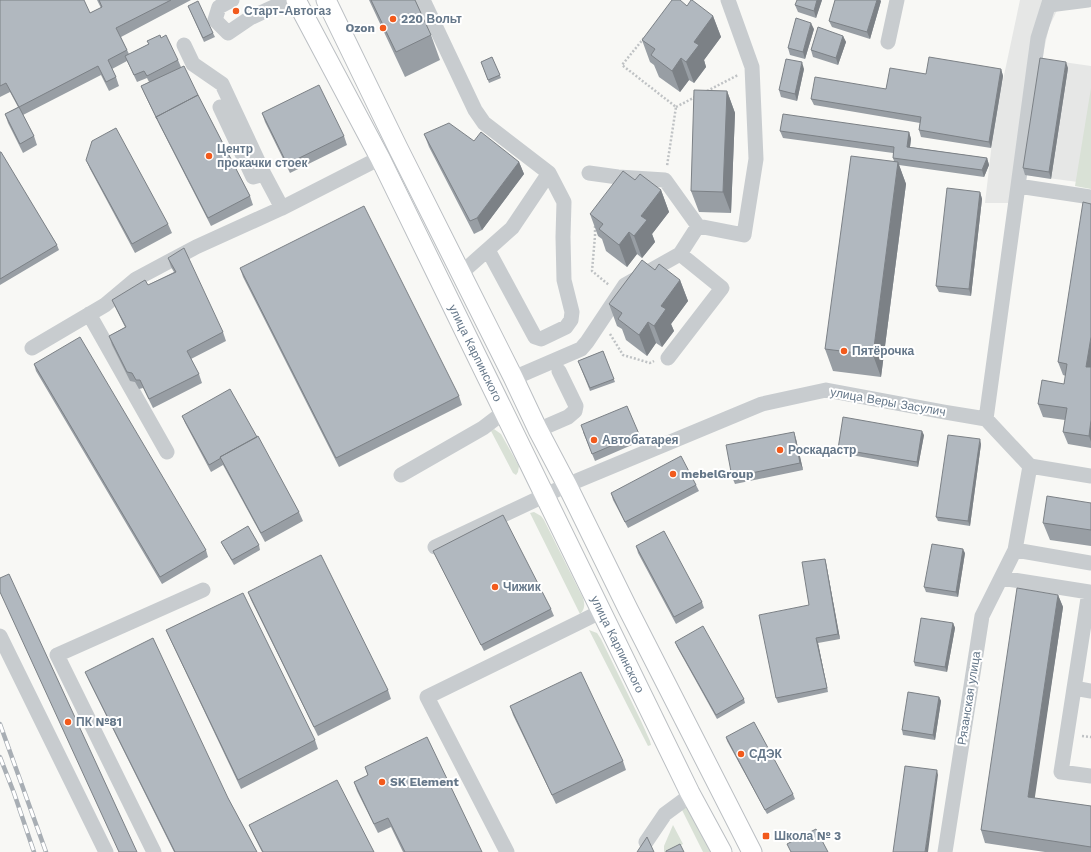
<svg xmlns="http://www.w3.org/2000/svg" width="1091" height="852" font-family="'Work Sans',sans-serif">
<style>
.built{fill:#e6e7e6}
.green{fill:#d9e1d6}
.lines{fill:none;stroke-linecap:round;stroke-linejoin:round}
.major-casing{stroke:#bbbfc3;stroke-width:21}
.path{stroke:#bfc2c4;stroke-width:2.5;stroke-dasharray:2 2;stroke-linecap:butt}
.minor{stroke:#c8cccf;stroke-width:15}
.major{stroke:#fff;stroke-width:19}
.rail-casing{stroke:#a8aeb4;stroke-width:4.5}
.rail{stroke:#fff;stroke-width:3;stroke-dasharray:9;stroke-linecap:butt}
.wall{fill:#989ea4}
.shaded-wall{fill:#7c8186}
.building{fill:#b1b8bf;stroke:#7c8186}
.poi-dot{fill:#f25a1c;stroke:#fff;stroke-width:1.5}
.labels{text-anchor:middle;stroke-width:4;stroke-linejoin:round;paint-order:stroke}
.poi-label{font-size:12px;font-weight:bold;fill:#657789;stroke:#fff;text-anchor:start}
.street-label{font-size:12px;fill:#657789;stroke:#fff}
</style>
<rect width="100%" height="100%" fill="#f8f8f5"/>
<!-- built -->
<path class="built" d="M1020,0H1062L1049,27L1042,59L1091,66V98L1078,182L1025,175L1013,203H985L997,99L1003,80Z"/>
<!-- green -->
<path class="green" d="M1091,88V189L1075,186Z
M494,429L501,434L519,466L518,472L516,475L513,473L491,431Z
M534,512L541,516L544,520L583,598C585,605 585,609 580,614L530,513Z
M589,630L597,633L601,639L641,721L650,741L651,745L648,746Z
M687,806L711,852H703L681,808Z
M673,825L683,844L669,852H664V846Z"/>
<g class="lines">
<!-- major casing -->
<g class="major-casing">
<g id="major">
<path id="s1" d="M296,0L380,158L690,793L722,852"/>
<path d="M326,0L398,148L513,377L538,430L567,485L628,609L752,852"/>
</g>
</g>
<!-- path -->
<path class="path" d="M644,38L622,65L676,107L667,166
M707,91L738,75
M676,107L697,96
M595,226V236L592,271L609,285
M610,334L623,355L650,363L654,361
M1082,736L1091,737"/>
<!-- minor -->
<path class="minor" d="M232,0L219,7L215,20L228,33L250,18L280,4L298,3
M423,0L475,110L484,123L549,173
M1049,5L1088,0
M888,42L897,0
M184,45L193,64L222,84L264,174L282,208
M220,107L253,177L264,174
M1018,186L1091,197
M698,226L744,235L756,159L752,67L728,0
M467,268L512,228L549,173L564,202L563,237L564,280L572,312L571,320L566,327L541,339L535,337L488,250
M89,314L167,452
M32,348L105,305L136,279L196,247L282,208L380,158
M668,358L722,288L680,254
M513,377L523,374L581,349L587,342L625,285L680,254L698,226L665,180L618,177L589,173
M986,419L1018,186L1038,38L1050,0
M986,419L1030,466L1015,550L1091,563
M538,430L568,417L575,411L576,406L559,371
M1030,466L1091,476
M401,475L483,428L504,412
M435,547L567,485L762,404L826,390L944,412L986,419
M1001,578L1089,592L1061,772L1091,776
M0,636L106,852
M1074,688L1091,691
M646,842L665,814L684,800L690,793
M154,852L57,655L203,590
M507,852L427,697L580,622L602,611
M945,852L982,616L1015,550"/>
<!-- major -->
<use href="#major" class="major"/>
<!-- rail casing -->
<g class="rail-casing">
<path id="rail" d="M0,724L46,852
M0,757L14,793L34,852"/>
</g>
<!-- rail -->
<use href="#rail" class="rail"/>
</g>
<!-- wall -->
<path class="wall" d="M0,0L90,13L101,8L97,0H191L121,37L129,54L149,44L147,41L161,38L178,60L181,67L198,95L250,196L253,205L211,226L160,126L144,93L141,86L149,82L147,78L137,82L127,61L112,69L116,77L119,86L109,91L101,75L23,115L34,136L37,145L23,153L8,123L5,114L18,107L10,92L0,97Z
M369,0H415L431,35L440,60L405,77Z
M822,0L816,18L798,12L795,5Z
M835,0H880L881,1L870,39L832,27L829,21Z
M188,6L213,33L215,37L204,42Z
M687,6L713,16L721,37L704,60L706,67L694,83L689,80L680,92L659,77L654,65L650,62L642,40Z
M814,29L805,59L790,55L788,48Z
M843,36L846,42L838,65L813,57L811,50Z
M492,57L501,78L489,83L481,62Z
M1068,68L1051,179L1025,175L1023,168Z
M804,69L797,101L781,97L779,90Z
M1001,69L1003,76L991,148L921,137L919,130L920,123L814,105L811,99L886,89L926,74Z
M727,91L735,113L731,213L699,212L691,191Z
M262,113L344,136L347,145L290,173L265,122Z
M780,131L909,132L911,139L910,147L987,158L989,165L984,177L899,165L906,184L881,377L833,371L825,349L894,161L893,158V153L783,138Z
M424,134L474,141L519,162L524,174L482,230L474,234L429,147Z
M0,152L57,245L59,250L0,285Z
M86,160L168,224L172,233L135,253L90,169Z
M635,180L661,190L669,212L652,234L655,242L642,258L637,254L627,267L606,251L602,239L598,236L590,214Z
M980,192L982,199L971,296L939,292L936,286Z
M1091,204V448L1068,444L1063,432L1065,420L1043,417L1038,404L1064,384L1066,376L1063,375L1058,362Z
M168,258L223,332L226,341L191,359L199,374L202,383L153,408L143,388L139,389L135,382L130,381L112,345L109,336L125,327L116,309L112,300L148,285L174,272L171,267Z
M240,268L459,396L462,405L339,467L243,277Z
M655,270L680,280L688,301L671,324L674,331L662,347L656,343L647,356L626,340L622,329L617,326L609,304Z
M603,351L615,382L590,391L578,361Z
M34,364L206,550L208,557L162,584L36,371Z
M182,416L257,437L299,512L303,521L265,542L223,465L211,472L185,423Z
M583,432L639,434L641,441L595,461Z
M924,435L918,467L840,453L838,449Z
M796,439L803,470L735,484L732,477Z
M981,444L970,526L938,521L936,517Z
M696,485L699,491L628,528L613,500L611,493Z
M1091,503V546L1050,540L1043,523Z
M221,542L259,545L260,550L234,565L223,546Z
M636,546L702,602L704,608L676,624L638,553Z
M433,551L551,609L554,616L484,651L436,557Z
M965,553L958,597L926,592L924,587Z
M825,559L826,563L840,639L818,643L828,692L778,703L776,698L809,605Z
M248,592L388,690L391,699L318,736L251,600Z
M1058,595L1063,607L1034,798L1091,806V852H1045L985,843L981,830Z
M953,623L955,628L947,672L915,666L914,662Z
M166,630L315,740L318,749L241,789L170,639Z
M675,642L744,699L745,703L717,719L677,647Z
M85,672L228,798L257,852H174L89,681Z
M939,697L941,701L935,740L903,735L902,730Z
M510,706L623,761L626,770L556,804L513,715Z
M726,737L793,794L795,799L767,814L727,741Z
M365,767L482,852H403L391,827L378,833L357,791L354,782L368,776Z
M249,825L374,852H262L253,834Z"/>
<!-- shaded-wall -->
<path class="shaded-wall" d="M817,0H822L816,18L814,11Z
M877,0H880L881,1L870,39L867,32Z
M713,16L721,37L704,60L706,67L694,83L686,62L694,42Z
M811,23L814,29L805,59L803,52Z
M843,36L846,42L838,65L836,58Z
M681,58L689,80L680,92L672,71Z
M802,62L804,69L797,101L795,94Z
M1066,62L1068,68L1051,179L1049,172Z
M1001,69L1003,76L991,148L989,142Z
M727,91L735,113L731,213L723,192Z
M909,132L911,139L909,154L907,147Z
M987,158L989,165L984,177L982,170Z
M519,162L524,174L482,230L477,218Z
M898,162L906,184L881,377L873,355Z
M661,190L669,212L652,234L655,242L642,258L634,236L641,216Z
M980,192L982,199L971,296L969,289Z
M629,232L637,254L627,267L619,245Z
M680,280L688,301L671,324L674,331L662,347L654,326L661,306Z
M648,322L656,343L647,356L639,335Z
M1091,337V379L1086,367Z
M1091,420V442L1089,436Z
M922,431L924,435L918,467L917,462Z
M794,432L796,439L803,470L800,463Z
M980,439L981,444L970,526L968,521Z
M963,549L965,553L958,597L956,592Z
M825,559L826,563L840,639L838,634Z
M1058,595L1063,607L1033,810L1028,797Z
M953,623L955,628L947,672L945,667Z
M816,638L818,643L828,692L827,688Z
M939,697L941,701L935,740L933,735Z
M937,770L938,775L928,852H925Z"/>
<!-- building -->
<path class="building" d="M0,0H84L90,13L102,7L99,0H171L116,28L127,50L108,60L116,77L106,82L98,66L19,107L6,83L0,86Z
M371,0H415L431,35L396,52Z
M672,0H680L687,6L691,0H692L713,16L694,42L699,45L686,62L681,58L672,71L651,55L655,49L642,40Z
M797,0H817L814,11L795,5Z
M835,0H877L867,32L829,21Z
M198,1L213,33L203,38L188,6Z
M796,18L811,23L803,52L788,48Z
M818,27L843,36L836,58L811,50Z
M160,35L161,38L166,35L178,60L147,76L144,71L134,75L125,56L149,44L147,41Z
M492,57L500,75L488,80L481,62Z
M929,57L1001,69L989,142L919,130L921,117L811,99L815,77L886,89L890,68L926,74Z
M1040,58L1066,62L1049,172L1023,168Z
M786,59L802,62L795,94L779,90Z
M184,66L198,95L156,117L157,119L141,86Z
M319,85L344,136L287,164L262,113Z
M694,90L727,91L723,192L691,191Z
M198,95L250,196L208,218L156,117Z
M19,107L34,136L20,144L5,114Z
M783,114L909,132L907,147L987,158L982,170L893,158L894,147L780,131Z
M449,123L474,141L481,132L519,162L477,218L470,221L424,134Z
M116,128L168,224L132,244L86,160L92,141Z
M0,152H1L57,245L0,279Z
M851,156L898,162L873,355L825,349Z
M623,171L635,180L640,174L661,190L641,216L647,220L634,236L629,232L619,245L599,229L603,224L590,214Z
M947,188L980,192L969,289L936,286Z
M1083,202L1091,204V337L1086,367H1091V420L1089,436L1063,432L1067,408L1038,404L1042,380L1064,384L1067,364L1058,362Z
M364,206L459,396L336,458L240,268Z
M184,248L223,332L187,351L199,374L149,399L140,380H136L132,373L127,372L109,336L126,327L112,300L145,280L148,285L176,272L168,258Z
M642,260L655,270L659,264L680,280L661,306L666,309L654,326L648,322L639,335L618,319L622,313L609,304Z
M80,337L206,550L160,577L34,364Z
M603,351L614,379L590,388L578,361Z
M230,389L257,437L220,457L221,458L209,465L182,416Z
M627,406L639,434L592,454L581,425Z
M843,417L922,431L917,462L838,449Z
M794,432L800,463L732,477L726,445Z
M948,435L980,439L968,521L936,517Z
M258,436L299,512L261,533L220,457Z
M681,456L696,485L625,522L611,493Z
M1047,496L1091,503V530L1043,523Z
M503,515L551,609L481,645L433,551Z
M248,526L259,545L232,560L221,542Z
M664,531L702,602L674,617L636,546Z
M932,544L963,549L956,592L924,587Z
M321,555L388,690L314,727L248,592Z
M825,559L838,634L816,638L827,688L776,698L759,615L809,605L802,562Z
M9,574L137,852H119L0,592V578Z
M1017,588L1058,595L1028,797L1091,806V847L981,830Z
M243,593L315,740L238,780L166,630Z
M921,618L953,623L945,667L914,662Z
M703,626L744,699L716,715L675,642Z
M153,638L228,798L257,852H175L85,672Z
M581,672L623,761L552,795L510,706Z
M908,692L939,697L933,735L902,730Z
M754,722L793,794L765,810L726,737Z
M427,737L482,852H405L388,818L374,824L354,782L368,775L365,767Z
M905,766L937,770L925,852H893Z
M337,780L374,852H263L249,825Z
M816,829L828,852H791L787,844Z
M647,837L654,852H637Z
M680,844L684,852H666V851Z"/>
<!-- markers -->
<g class="poi-dot">
<circle cx="236" cy="11" r="4"/>
<circle cx="393" cy="19" r="4"/>
<circle cx="383" cy="28" r="4"/>
<circle cx="209" cy="156" r="4"/>
<circle cx="844" cy="351" r="4"/>
<circle cx="594" cy="440" r="4"/>
<circle cx="780" cy="450" r="4"/>
<circle cx="673" cy="474" r="4"/>
<circle cx="495" cy="587" r="4"/>
<circle cx="68" cy="722" r="4"/>
<circle cx="741" cy="754" r="4"/>
<circle cx="382" cy="782" r="4"/>
<rect x="762" y="832" width="8" height="8" rx="2"/>
</g>
<g class="labels">
<!-- poi labels -->
<g class="poi-label">
<text x="244" y="15">Старт-Автогаз</text>
<text x="401" y="23">220 Вольт</text>
<text x="375" y="32" text-anchor="end">Ozon</text>
<text x="217" y="153">Центр<tspan x="217" dy="14">прокачки стоек</tspan></text>
<text x="852" y="355">Пятёрочка</text>
<text x="602" y="444">Автобатарея</text>
<text x="788" y="454">Роскадастр</text>
<text x="681" y="478">mebelGroup</text>
<text x="503" y="591">Чижик</text>
<text x="76" y="726">ПК №81</text>
<text x="749" y="758">СДЭК</text>
<text x="390" y="786">SK Element</text>
<text x="774" y="840">Школа № 3</text>
</g>
<!-- street labels -->
<g class="street-label">
<text dy="4" stroke="none"><textPath href="#s1" startOffset="396">улица Карпинского</textPath></text>
<text transform="translate(888 402) rotate(10)" y="4">улица Веры Засулич</text>
<text dy="4" stroke="none"><textPath href="#s1" startOffset="720">улица Карпинского</textPath></text>
<text transform="translate(969 698) rotate(-81)" y="4">Рязанская улица</text>
</g>
</g>
</svg>
